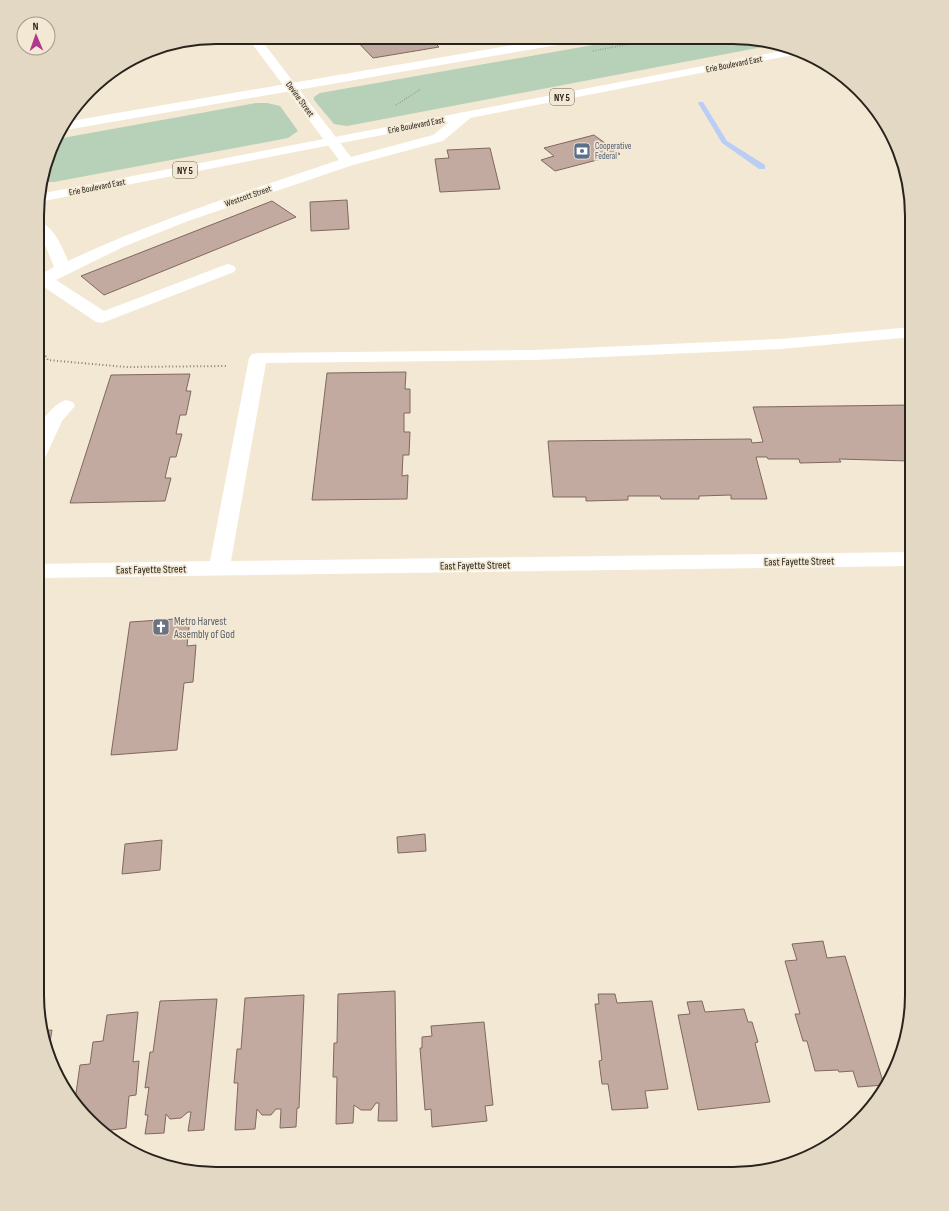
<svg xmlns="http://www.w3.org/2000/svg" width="949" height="1211" font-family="'Sofia Sans Condensed',sans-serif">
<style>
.green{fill:#b7d0b8}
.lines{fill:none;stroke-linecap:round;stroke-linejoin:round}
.stream{fill:#bacdf4;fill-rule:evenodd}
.building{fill:#c2aaa1;stroke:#7e6860}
.path-far1{stroke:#867e70;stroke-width:1.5;stroke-dasharray:0.5 2;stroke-linecap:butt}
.path{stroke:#867e70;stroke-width:2;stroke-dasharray:1 2.5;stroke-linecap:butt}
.minor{fill:#fff;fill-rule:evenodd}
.major{fill:#fff;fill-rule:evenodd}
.labels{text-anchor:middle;stroke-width:3.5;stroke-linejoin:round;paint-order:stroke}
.far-street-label{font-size:9px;fill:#28231c;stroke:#f3e8d3}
.far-service-label{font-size:9px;fill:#4e5e75;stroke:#f3e8d3;text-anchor:start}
.shield{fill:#f3e8d3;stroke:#655e53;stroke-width:1}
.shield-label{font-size:10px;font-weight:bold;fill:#28231c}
.street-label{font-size:11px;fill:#28231c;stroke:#f3e8d3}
.worship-label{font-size:11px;fill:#5b616d;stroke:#f3e8d3;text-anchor:start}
.rim{fill:none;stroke:#28231c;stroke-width:2}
</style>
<rect width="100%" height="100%" fill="#f3e8d3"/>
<!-- green -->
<path class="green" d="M633,38L756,39L773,45L347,126L334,124L314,100V97L320,93Z
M256,103H267L280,106L298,131L288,138L54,182H42L57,139Z"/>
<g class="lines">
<!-- stream -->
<path class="stream" d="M699,102H703L727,141L765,165V169H759L722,143L698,103Z"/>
</g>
<!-- building -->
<path class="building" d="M353,37L430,38L439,47L373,58Z
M594,135L620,154L555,171L541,160L554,156L544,148Z
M490,148L500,189L440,192L435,159L449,158L447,150Z
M347,200L349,229L311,231L310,202Z
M272,201L296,217L104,295L81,276Z
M406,372L405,389H410V413H404V432H410L409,455H403L402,476L408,475L407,499L312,500L327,373Z
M190,374L186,391H191L186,415H180L176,434H182L176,457H170L165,478H171L165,501L70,503L111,375Z
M912,405V458H908L909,461L839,459L841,462L800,463L799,459H768L767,457H756L767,499H731V495L699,496V499H661L660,496H628V500L586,501V497H553L548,441L751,439L752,443L763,442L753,407Z
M190,618L187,646L196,645L193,682L184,683L177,750L111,755L130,622Z
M425,834L426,851L398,853L397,837Z
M162,840L160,870L122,874L125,844Z
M823,941L827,958L845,956L884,1085L858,1087L853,1071L839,1072L838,1070L815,1071L807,1041H803L795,1014H800L785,961L797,960L792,944Z
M395,991L397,1121H378L379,1103H376L371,1110H361L354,1105L353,1123L336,1124L337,1077H333L334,1043H337L338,994Z
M598,994H615L617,1003L652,1001L668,1089L645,1091L648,1108L612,1110L608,1084H602L599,1061L602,1060L595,1004H599Z
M304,995L299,1108H297L296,1127L280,1128L281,1109H276L271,1115H262L257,1109L255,1129L235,1130L238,1083H234L237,1049H241L245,998Z
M217,999L204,1130L188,1131L191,1112H188L181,1118L170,1119L166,1114L164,1133L145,1134L148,1115H145L149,1087L145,1088L150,1052H153L160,1001Z
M702,1001L705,1012L744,1009L748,1022H752L758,1042L755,1043L770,1102L698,1110L678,1015L690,1014L687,1002Z
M138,1012L133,1062L139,1061L136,1095L129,1096L126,1128L104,1131L75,1100L80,1065L90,1064L93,1042L103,1041L107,1015Z
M484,1022L493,1105L485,1106L487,1121L432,1127L431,1109L425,1110L420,1048H422V1037L432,1036L431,1026Z
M52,1030L48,1054L43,1041L42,1031Z"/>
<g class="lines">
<!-- path-far1 -->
<path class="path-far1" d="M593,51L661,38
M396,105L421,89"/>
<!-- path -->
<path class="path" d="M38,344L48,360L126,367L228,366"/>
<!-- minor -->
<path class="minor" d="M247,37H259L351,157L433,135L462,112H472L474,115L443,141L353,165L188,221L123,247L56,280L104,311L222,266L228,264L234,266L236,269L234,272L102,323L96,322L44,287L38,289V276L54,267L46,247L38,237L39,222C53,225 63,248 68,261C156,220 248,191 339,160Z
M912,327V337L781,349L535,360L266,363L231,561L912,552V566L38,578V564L210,561L249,358L252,354L258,353L535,350L781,339Z
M66,400L73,402L75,406L62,421L45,458L38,460C38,452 37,442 38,434C40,421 53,404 66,400Z"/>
<!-- major -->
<path class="major" d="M553,38H580L574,42L60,131L65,122Z
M786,50L798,54L39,202V194Z"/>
</g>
<!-- icons -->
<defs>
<g id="bank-square" transform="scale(0.9)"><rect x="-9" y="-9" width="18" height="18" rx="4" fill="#5c6f8a" stroke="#f3e8d3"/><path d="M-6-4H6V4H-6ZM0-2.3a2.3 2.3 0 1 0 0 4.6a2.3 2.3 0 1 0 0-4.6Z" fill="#fff"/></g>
<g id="church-square" transform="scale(0.9)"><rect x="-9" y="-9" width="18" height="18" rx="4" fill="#6b7280" stroke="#f3e8d3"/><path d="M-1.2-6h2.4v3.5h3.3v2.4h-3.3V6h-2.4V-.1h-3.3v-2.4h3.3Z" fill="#fff"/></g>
</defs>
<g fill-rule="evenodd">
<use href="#bank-square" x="582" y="151"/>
<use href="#church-square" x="161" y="627"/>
</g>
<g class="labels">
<!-- far-street labels -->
<g class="far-street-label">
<text transform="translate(734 64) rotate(-11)" y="3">Erie Boulevard East</text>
<text transform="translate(300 99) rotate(54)" y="3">Devine Street</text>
<text transform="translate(416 125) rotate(-11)" y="3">Erie Boulevard East</text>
<text transform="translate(97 187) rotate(-11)" y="3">Erie Boulevard East</text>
<text transform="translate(248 196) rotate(-19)" y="3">Westcott Street</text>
</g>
<!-- far-service labels -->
<g class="far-service-label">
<text x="595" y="149">Cooperative<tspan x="595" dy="10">Federal</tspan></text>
</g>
<!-- shield labels -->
<g class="shield">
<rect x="550" y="89" width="24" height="16" rx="3"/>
<rect x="173" y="162" width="24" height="16" rx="3"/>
</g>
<g class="shield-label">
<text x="562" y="101">NY 5</text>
<text x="185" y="174">NY 5</text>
</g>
<!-- street labels -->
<g class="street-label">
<text transform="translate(799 561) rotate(-1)" y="4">East Fayette Street</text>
<text transform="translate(475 565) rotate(-1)" y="4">East Fayette Street</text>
<text transform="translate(151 569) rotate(-1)" y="4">East Fayette Street</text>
</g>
<!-- worship labels -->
<g class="worship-label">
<text x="174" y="625">Metro Harvest<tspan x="174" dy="13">Assembly of God</tspan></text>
</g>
</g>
<!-- crop -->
<path d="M0 0H949V1211H0ZM216 44H733A172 172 0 0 1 905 216V995A172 172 0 0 1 733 1167H216A172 172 0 0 1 44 995V216A172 172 0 0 1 216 44Z" fill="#e3d8c4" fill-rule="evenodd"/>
<path class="rim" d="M216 44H733A172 172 0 0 1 905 216V995A172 172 0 0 1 733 1167H216A172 172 0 0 1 44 995V216A172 172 0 0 1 216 44Z"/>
<!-- north arrow -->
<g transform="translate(36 36) rotate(358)"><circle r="19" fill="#f3e8d3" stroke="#a2998a"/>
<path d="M0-3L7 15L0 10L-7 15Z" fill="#b1388c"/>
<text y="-6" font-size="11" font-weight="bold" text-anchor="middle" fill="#28231c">N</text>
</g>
</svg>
